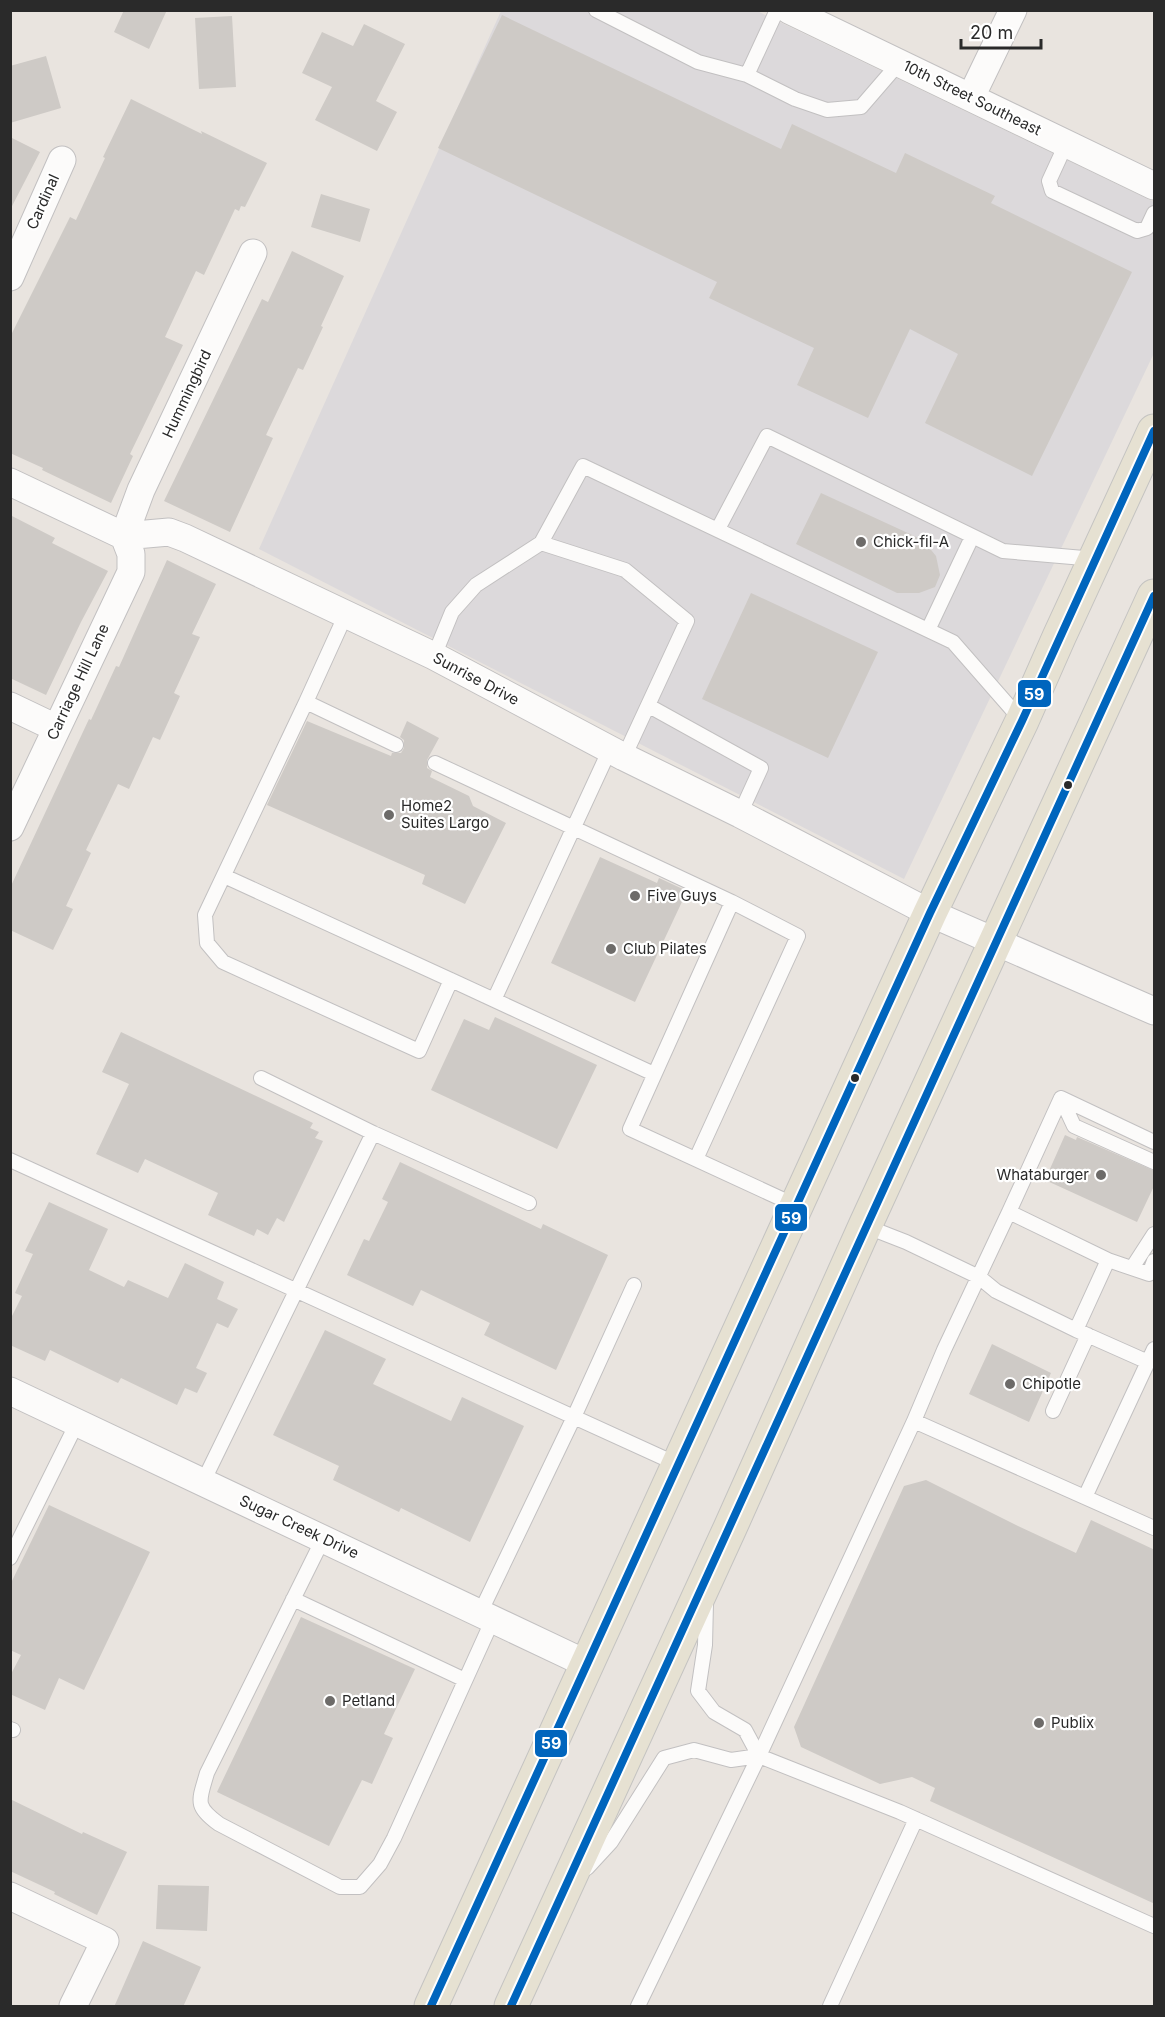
<svg xmlns="http://www.w3.org/2000/svg" width="1165" height="2017" font-family="Inter,sans-serif">
<style>
.industrial{fill:#dcd9db}
.building{fill:#cecac6}
.lines{fill:none;stroke-linecap:round;stroke-linejoin:round}
.service-casing{stroke:#c2c0c1;stroke-width:16}
.minor-casing{stroke:#c2c0c1;stroke-width:29}
.primary-casing{stroke:#c4c3c1;stroke-width:35}
.service{stroke:#fcfbfa;stroke-width:14}
.minor{stroke:#fcfbfa;stroke-width:27}
.primary{stroke:#e6e1d2;stroke-width:33}
.bus-1-casing{stroke:#fff;stroke-width:12}
.bus-1{stroke:#0065bd;stroke-width:8}
.poi-dot{fill:#6d6b69;stroke:#fff;stroke-width:2}
.bus-dot{fill:#2a2a2a;stroke:#fff;stroke-width:2}
.labels{text-anchor:middle;stroke-width:4.5;stroke-linejoin:round;paint-order:stroke}
.street-label{font-size:15px;fill:#2a2a2a;stroke:#fff}
.poi-label{font-size:15px;fill:#2a2a2a;stroke:#fff;text-anchor:start}
.line-badge{stroke:#fff;stroke-width:2}
.badge-label{font-size:16px;text-anchor:middle;font-weight:bold;fill:#fff}
</style>
<rect width="100%" height="100%" fill="#e9e4df"/>
<!-- industrial -->
<path class="industrial" d="M501,11H757L1154,202V353L904,879L259,549Z"/>
<!-- building -->
<path class="building" d="M124,10H167L149,49L114,32Z
M502,15L781,149L792,124L896,173L905,153L995,196L991,203L1132,272L1032,476L925,423L958,354L910,329L868,418L797,385L814,348L709,298L717,282L438,148Z
M232,16L236,87L199,89L195,18Z
M364,24L405,44L376,101L397,112L377,151L315,120L332,87L302,73L322,32L353,46Z
M46,56L61,108L10,123V66Z
M131,99L202,134L201,131L267,163L245,207L241,206L239,211L235,209L204,275L196,271L165,337L183,345L130,454L133,456L111,503L42,470L43,468L10,453V337L70,217L76,220L105,158L103,157Z
M10,137L40,152L10,210Z
M321,194L370,209L360,242L311,227Z
M292,251L344,276L321,326L323,327L303,370L298,368L266,435L273,438L230,532L164,501L262,299L268,302Z
M821,493L923,540L936,556L940,575L935,587L919,593H897L796,544Z
M10,515L55,538L52,543L108,571L81,622L46,695L10,678Z
M167,560L216,584L192,634L200,637L174,693L180,696L160,740L153,737L129,789L118,784L86,850L91,853L66,906L73,909L53,950L10,930V888L89,719L91,720L116,666L119,667Z
M751,593L878,652L828,758L702,699Z
M307,721L391,756L392,753H401L404,748V740L400,737L407,721L439,738L427,760V768L432,771L430,777L469,796L473,806L506,823L465,904L422,884L425,875L267,805Z
M600,857L657,883L659,878L687,891L635,1002L551,963Z
M495,1017L597,1065L557,1149L431,1090L464,1019L489,1030Z
M121,1032L313,1123L310,1128L319,1132L315,1138L323,1141L284,1222L277,1218L268,1235L257,1229L254,1236L208,1215L218,1193L145,1159L138,1173L96,1154L129,1084L102,1072Z
M1065,1135L1076,1140L1077,1137L1155,1171V1184L1137,1222L1045,1180Z
M400,1162L541,1229L543,1224L608,1255L556,1370L484,1335L490,1323L421,1290L413,1306L347,1275L364,1239L369,1241L388,1202L382,1199Z
M49,1202L108,1229L89,1270L124,1287L128,1280L168,1298L185,1263L224,1282L217,1299L238,1309L228,1328L217,1323L196,1368L207,1373L197,1393L185,1388L177,1405L121,1378L118,1383L50,1350L45,1361L10,1345V1320L22,1296L15,1293L33,1254L25,1251Z
M325,1330L386,1359L373,1384L451,1421L462,1397L524,1426L470,1542L401,1508L399,1512L333,1480L339,1466L273,1435Z
M992,1344L1051,1373L1029,1422L969,1394Z
M926,1480L1018,1526L1076,1553L1091,1520L1155,1550V1904L930,1801L935,1788L912,1777L880,1784L801,1747L794,1727L904,1486Z
M49,1505L150,1552L84,1690L59,1678L45,1710L10,1694V1676L21,1655L10,1650V1585Z
M301,1617L415,1669L384,1734L393,1738L372,1784L362,1780L329,1846L217,1792Z
M10,1799L82,1834L83,1832L127,1852L97,1915L54,1894L55,1892L10,1871Z
M158,1885L209,1886L207,1931L156,1929Z
M143,1941L201,1967L183,2007H114Z"/>
<g class="lines">
<!-- service casing -->
<g class="service-casing">
<path id="service" d="M596,10L698,62L747,75L777,10
M747,75L795,99L827,110L861,107L899,63
M1066,144L1049,181L1052,191L1137,231L1147,228L1154,213
M718,529L767,436L1003,551L1095,559
M541,543L625,570L687,621L624,757
M346,614L306,702L396,745
M928,630L972,537
M434,656L452,612L476,585L541,543L583,466L953,642L1022,721
M306,702L205,915L207,943L223,962L419,1051L451,980L654,1074
M649,706L761,768L740,814
M435,763L732,902L798,936L696,1159
M224,876L451,980
M732,902L630,1129L797,1206
M494,1000L610,749
M261,1078L373,1133
M1061,1098L1009,1212L1108,1260L1076,1330L1148,1362
M1061,1098L1074,1126L1154,1162
M1061,1098L1154,1142
M10,1160L679,1465
M1009,1212L944,1350L914,1421L1154,1528
M865,1226L906,1242L979,1277L996,1291L1076,1330
M1108,1260L1149,1274L1154,1261
M1132,1268L1154,1234
M1053,1411L1088,1335
M203,1482L373,1133L529,1203
M1085,1497L1154,1349
M323,1539L207,1773C199,1801 194,1806 219,1824L340,1887H360L380,1864L394,1838L493,1619
M10,1558L77,1423
M293,1599L465,1680
M706,1603L705,1645L698,1691L714,1712L745,1730L759,1756
M480,1613L574,1417L634,1285
M10,1729L13,1730
M587,1868L611,1842L664,1758L694,1750L731,1760L759,1756L900,1812L1154,1926
M638,2006L759,1756L914,1421
M830,2006L916,1819"/>
</g>
<!-- minor casing -->
<g class="minor-casing">
<path id="minor" d="M789,10L1154,186
M971,97L1013,10
M10,277L62,160
M10,482L124,536L169,532L185,538L434,656L624,757L740,814L930,913L1154,1011
M10,706L56,728
M10,827L131,572V554L124,536L141,490L253,253
M10,1391L587,1664
M10,1896L105,1941L73,2006"/>
</g>
<!-- primary casing -->
<g class="primary-casing">
<path id="primary" d="M431,2006L930,913L1022,721L1059,637L1154,431
M511,2006L730,1528L865,1226L1154,596"/>
</g>
<!-- service -->
<use href="#service" class="service"/>
<!-- minor -->
<use href="#minor" class="minor"/>
<!-- primary -->
<use href="#primary" class="primary"/>
<!-- bus-1 casing -->
<g class="bus-1-casing">
<path id="bus-1" d="M431,2006L930,913L1022,721L1154,431
M511,2006C726,1536 939,1066 1154,596"/>
</g>
<!-- bus-1 -->
<use href="#bus-1" class="bus-1"/>
</g>
<!-- markers -->
<g class="poi-dot">
<circle cx="861" cy="542" r="6"/>
<circle cx="389" cy="815" r="6"/>
<circle cx="635" cy="896" r="6"/>
<circle cx="611" cy="949" r="6"/>
<circle cx="1101" cy="1175" r="6"/>
<circle cx="1010" cy="1384" r="6"/>
<circle cx="330" cy="1701" r="6"/>
<circle cx="1039" cy="1723" r="6"/>
</g>
<g class="bus-dot">
<circle cx="1068" cy="785" r="5"/>
<circle cx="855" cy="1078" r="5"/>
</g>
<g class="labels">
<!-- street labels -->
<g class="street-label">
<text transform="translate(972 98) rotate(26)" y="5">10th Street Southeast</text>
<text transform="translate(43 202) rotate(-66)" y="5">Cardinal</text>
<text transform="translate(187 394) rotate(-65)" y="5">Hummingbird</text>
<text transform="translate(476 679) rotate(28)" y="5">Sunrise Drive</text>
<text transform="translate(78 682) rotate(-65)" y="5">Carriage Hill Lane</text>
<text transform="translate(299 1527) rotate(25)" y="5">Sugar Creek Drive</text>
</g>
<!-- poi labels -->
<g class="poi-label">
<text x="873" y="547">Chick-fil-A</text>
<text x="401" y="811">Home2<tspan x="401" dy="17">Suites Largo</tspan></text>
<text x="647" y="901">Five Guys</text>
<text x="623" y="954">Club Pilates</text>
<text x="1089" y="1180" text-anchor="end">Whataburger</text>
<text x="1022" y="1389">Chipotle</text>
<text x="342" y="1706">Petland</text>
<text x="1051" y="1728">Publix</text>
</g>
</g>
<g class="line-badge">
<rect x="1017" y="679" width="35" height="29" rx="6" fill="#0065bd"/>
<rect x="774" y="1203" width="34" height="29" rx="6" fill="#0065bd"/>
<rect x="534" y="1729" width="34" height="29" rx="6" fill="#0065bd"/>
</g>
<g class="badge-label">
<text x="1034" y="700">59</text>
<text x="791" y="1224">59</text>
<text x="551" y="1749">59</text>
</g>
<!-- border -->
<rect width="1165" height="2017" fill="none" stroke="#2a2a2a" stroke-width="24"/>
<!-- scale -->
<path d="M961 39v9h80v-9" fill="none" stroke="#2a2a2a" stroke-width="3"/>
<text x="970" y="39" font-size="18" fill="#2a2a2a" stroke="#ffffff" stroke-width="4.5" paint-order="stroke">20 m</text>
</svg>
